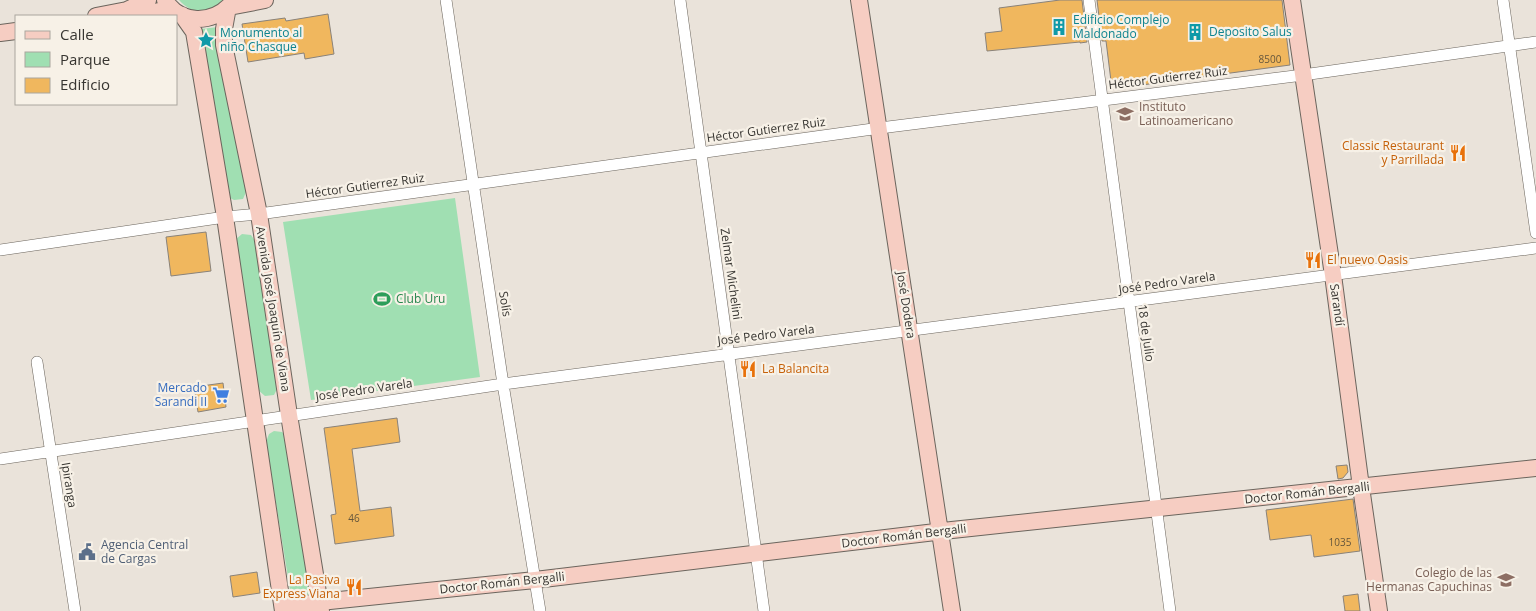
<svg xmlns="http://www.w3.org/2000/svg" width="1536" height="611" font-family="'Open Sans',sans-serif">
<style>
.green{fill:#a0dfb2}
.building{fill:#f0b75e;stroke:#89827a}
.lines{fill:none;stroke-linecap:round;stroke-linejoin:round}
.street-casing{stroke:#6b655d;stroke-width:12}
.secondary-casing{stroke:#6b655d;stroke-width:18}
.street{stroke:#fff;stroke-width:11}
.secondary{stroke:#f6cdc2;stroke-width:16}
.labels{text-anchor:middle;stroke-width:4.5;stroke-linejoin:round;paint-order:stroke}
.number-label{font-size:10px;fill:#65563c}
.culture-label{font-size:12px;fill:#0d838f;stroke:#f7f1e7;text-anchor:start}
.street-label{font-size:12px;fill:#373531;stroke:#f7f1e7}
.education-label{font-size:12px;fill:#785e54;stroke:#f7f1e7;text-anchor:start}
.food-label{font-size:12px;fill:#c56008;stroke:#f7f1e7;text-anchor:end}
.leisure-label{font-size:12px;fill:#27864d;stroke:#f7f1e7;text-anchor:start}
.shop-label{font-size:12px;fill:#366cbe;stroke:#f7f1e7;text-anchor:end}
.service-label{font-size:12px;fill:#4e5e75;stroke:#f7f1e7;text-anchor:start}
</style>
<rect width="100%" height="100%" fill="#eae3da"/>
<!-- green -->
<path class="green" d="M179,0H228C224,3 220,7 215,10C203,16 187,10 179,0Z
M218,27L247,190L243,199L234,200L230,198L201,29Z
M455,198L480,377L311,400L283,222Z
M242,234L251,235L255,241L278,387L274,395L265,396L258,390L236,239Z
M274,431L282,432L286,436L312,596L292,602L266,442L269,434Z"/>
<!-- building -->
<path class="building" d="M1060,0H1082L1087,42L1080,43V42L987,51L985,33L1002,31L999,8Z
M1097,0H1282L1290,65L1112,89L1106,41H1102Z
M328,14L334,54L305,59L304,53L248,62L242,24L285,18L286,21Z
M206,232L211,271L171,276L166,237Z
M223,383L226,407L198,412L194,387Z
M397,418L400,442L352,449L360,511L391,507L394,536L335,544L331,515L336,514L324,428Z
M1347,465L1348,472L1343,478L1338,479L1336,466Z
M1353,499L1360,551L1314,557L1311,535L1270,540L1266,510Z
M257,572L260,593L233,597L230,576Z
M1358,594L1360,611H1345L1343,596Z"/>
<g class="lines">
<!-- street casing -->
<g class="street-casing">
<path id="street" d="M446,0L503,384L540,611
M680,0L764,611
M1089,0L1170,611
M1503,0L1536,233
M0,250L225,217L259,214L880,128L1303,75L1536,42
M37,362L75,611
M0,459L503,384L1536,248"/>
</g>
<!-- secondary casing -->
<g class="secondary-casing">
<path id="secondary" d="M165,0C180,25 213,24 231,4
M859,0L952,611
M1292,0L1333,275L1361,487L1379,611
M228,7L224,29V45L259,214L289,415L321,611
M229,7L265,0
M182,15L194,32L225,217L283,611
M96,16L127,10L148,0
M135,16L164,10L174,11
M0,33L16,31
M283,610L298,605L320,602L535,580L952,530L1536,468"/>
</g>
<!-- street -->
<use href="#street" class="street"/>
<!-- secondary -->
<use href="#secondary" class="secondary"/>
</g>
<!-- icons -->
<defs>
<g id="building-bare" transform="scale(1.35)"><path d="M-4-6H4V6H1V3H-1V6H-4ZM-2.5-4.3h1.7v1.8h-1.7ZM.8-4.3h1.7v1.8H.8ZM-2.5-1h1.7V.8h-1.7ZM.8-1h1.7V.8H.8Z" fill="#0f9aa8" stroke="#f7f1e7" stroke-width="2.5" paint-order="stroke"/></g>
<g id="sight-bare" transform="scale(1.35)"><path d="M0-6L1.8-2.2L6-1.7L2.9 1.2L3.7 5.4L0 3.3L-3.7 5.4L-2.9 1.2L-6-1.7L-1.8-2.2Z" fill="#0f9aa8" stroke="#f7f1e7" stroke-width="2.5" paint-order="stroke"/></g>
<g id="school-bare" transform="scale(1.35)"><path d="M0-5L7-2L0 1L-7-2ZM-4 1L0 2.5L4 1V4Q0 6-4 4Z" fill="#8d6e63" stroke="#f7f1e7" stroke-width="2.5" paint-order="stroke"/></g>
<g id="restaurant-bare" transform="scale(1.35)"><path d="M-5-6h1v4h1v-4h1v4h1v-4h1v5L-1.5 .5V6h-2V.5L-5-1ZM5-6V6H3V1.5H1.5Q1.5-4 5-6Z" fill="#e8710a" stroke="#f7f1e7" stroke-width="2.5" paint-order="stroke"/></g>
<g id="stadium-bare" transform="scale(1.35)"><path d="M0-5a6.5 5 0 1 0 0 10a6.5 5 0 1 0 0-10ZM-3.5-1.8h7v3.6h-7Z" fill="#2e9e5b" stroke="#f7f1e7" stroke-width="2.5" paint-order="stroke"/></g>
<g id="supermarket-bare" transform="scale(1.35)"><path d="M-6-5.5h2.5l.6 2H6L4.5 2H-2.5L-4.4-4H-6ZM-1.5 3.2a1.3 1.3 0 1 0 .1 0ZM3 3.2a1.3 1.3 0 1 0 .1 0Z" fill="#3f7fe0" stroke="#f7f1e7" stroke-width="2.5" paint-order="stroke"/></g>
<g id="civic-bare" transform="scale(1.35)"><path d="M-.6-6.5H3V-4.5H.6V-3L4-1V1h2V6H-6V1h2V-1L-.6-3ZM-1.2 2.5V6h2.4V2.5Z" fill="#5c6f8a" stroke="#f7f1e7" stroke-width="2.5" paint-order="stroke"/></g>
</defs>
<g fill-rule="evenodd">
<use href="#building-bare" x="1059" y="27"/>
<use href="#building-bare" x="1195" y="32"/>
<use href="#sight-bare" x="206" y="40"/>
<use href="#school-bare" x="1125" y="114"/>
<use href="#restaurant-bare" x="1458" y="153"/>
<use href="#restaurant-bare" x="1313" y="260"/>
<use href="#stadium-bare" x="382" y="299"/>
<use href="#restaurant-bare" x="748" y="369"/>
<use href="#supermarket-bare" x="221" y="395"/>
<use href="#civic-bare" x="87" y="552"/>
<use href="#school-bare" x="1506" y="580"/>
<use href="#restaurant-bare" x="354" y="587"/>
</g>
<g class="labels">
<!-- number labels -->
<g class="number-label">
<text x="1270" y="63">8500</text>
<text x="354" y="522">46</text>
<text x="1340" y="546">1035</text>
</g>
<!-- culture labels -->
<g class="culture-label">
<text x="1073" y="24">Edificio Complejo<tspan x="1073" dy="14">Maldonado</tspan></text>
<text x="1209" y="36">Deposito Salus</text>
<text x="220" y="37">Monumento al<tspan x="220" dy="14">niño Chasque</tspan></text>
</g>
<!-- street labels -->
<g class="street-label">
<text transform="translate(1168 78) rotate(-7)" y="4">Héctor Gutierrez Ruiz</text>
<text transform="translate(766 130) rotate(-8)" y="4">Héctor Gutierrez Ruiz</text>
<text transform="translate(365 186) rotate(-8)" y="4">Héctor Gutierrez Ruiz</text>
<text transform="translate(731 274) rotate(82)" y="4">Zelmar Michelini</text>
<text transform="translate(1167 283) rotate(-8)" y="4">José Pedro Varela</text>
<text transform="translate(505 304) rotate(81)" y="4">Solís</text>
<text transform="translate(906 305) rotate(81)" y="4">José Dodera</text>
<text transform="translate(1337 305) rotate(82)" y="4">Sarandí</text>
<text transform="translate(273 309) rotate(81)" y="4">Avenida José Joaquín de Viana</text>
<text transform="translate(1146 333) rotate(82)" y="4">18 de Julio</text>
<text transform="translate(766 335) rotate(-7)" y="4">José Pedro Varela</text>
<text transform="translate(364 390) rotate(-8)" y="4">José Pedro Varela</text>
<text transform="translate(69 485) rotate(81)" y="4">Ipiranga</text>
<text transform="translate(1307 493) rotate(-6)" y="4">Doctor Román Bergalli</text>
<text transform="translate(904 536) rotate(-7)" y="4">Doctor Román Bergalli</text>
<text transform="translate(502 583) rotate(-6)" y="4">Doctor Román Bergalli</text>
</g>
<!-- education labels -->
<g class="education-label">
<text x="1139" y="111">Instituto<tspan x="1139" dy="14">Latinoamericano</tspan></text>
<text x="1492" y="577" text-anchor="end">Colegio de las<tspan x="1492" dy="14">Hermanas Capuchinas</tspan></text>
</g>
<!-- food labels -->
<g class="food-label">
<text x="1444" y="150">Classic Restaurant<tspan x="1444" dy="14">y Parrillada</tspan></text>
<text x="1327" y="264" text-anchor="start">El nuevo Oasis</text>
<text x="762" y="373" text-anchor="start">La Balancita</text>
<text x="340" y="584">La Pasiva<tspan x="340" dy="14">Express Viana</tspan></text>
</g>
<!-- leisure labels -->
<g class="leisure-label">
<text x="396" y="303">Club Uru</text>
</g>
<!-- shop labels -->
<g class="shop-label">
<text x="207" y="392">Mercado<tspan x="207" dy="14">Sarandi II</tspan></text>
</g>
<!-- service labels -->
<g class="service-label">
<text x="101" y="549">Agencia Central<tspan x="101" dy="14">de Cargas</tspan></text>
</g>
</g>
<!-- legend -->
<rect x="15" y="15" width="162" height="90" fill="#f7f1e7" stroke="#aaa69e"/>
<rect x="25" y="31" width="25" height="8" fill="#f6cdc2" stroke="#aaa69e"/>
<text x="60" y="40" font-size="15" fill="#373531">Calle</text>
<rect x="25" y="52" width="25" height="15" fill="#a0dfb2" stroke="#aaa69e"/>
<text x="60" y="65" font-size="15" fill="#373531">Parque</text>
<rect x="25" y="78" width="25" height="15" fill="#f0b75e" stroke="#aaa69e"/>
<text x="60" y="90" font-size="15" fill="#373531">Edificio</text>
</svg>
